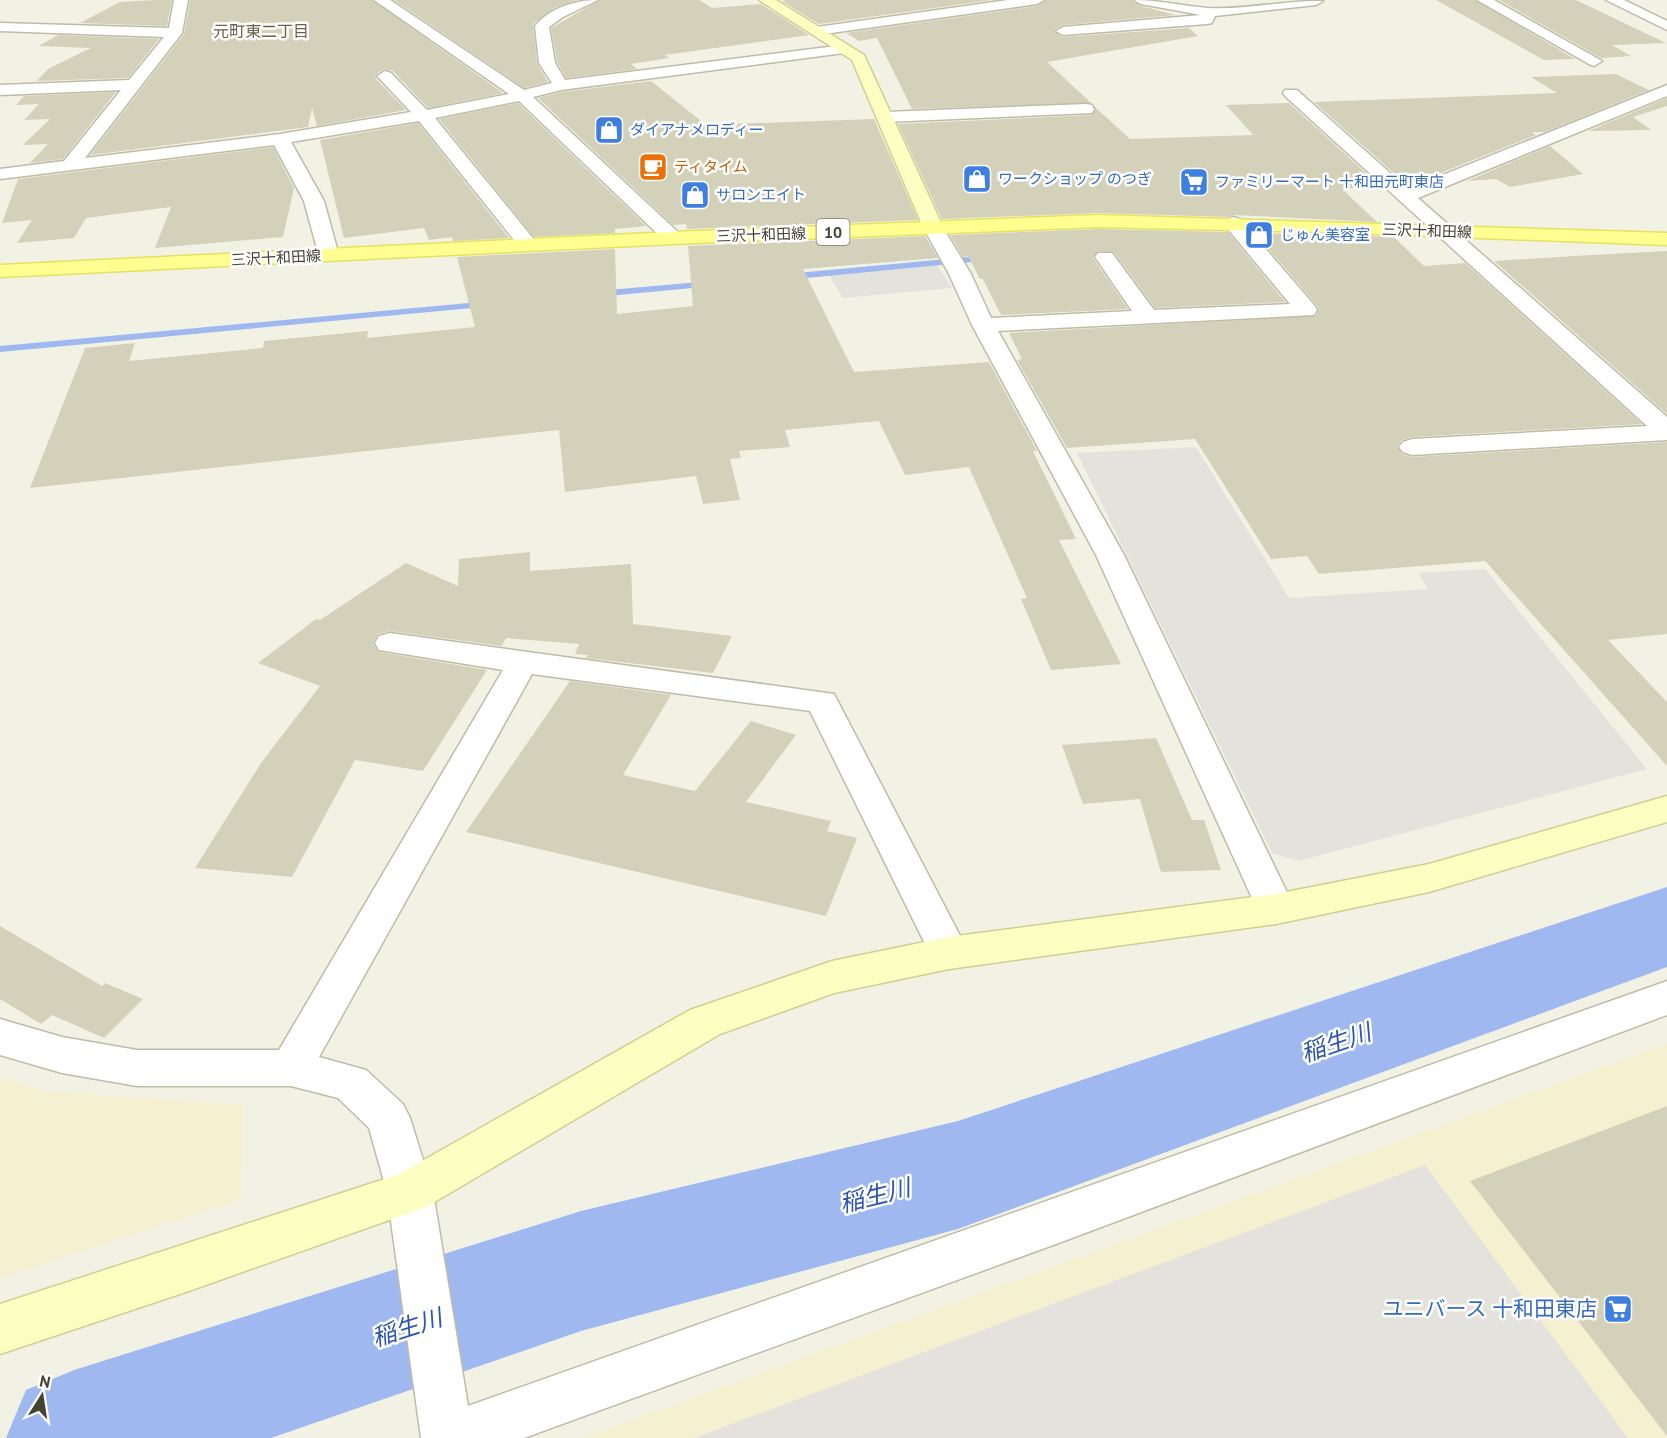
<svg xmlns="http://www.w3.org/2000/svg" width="1667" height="1438" font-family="'PT Sans','Noto Sans JP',sans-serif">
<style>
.commercial{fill:#f5f0cf}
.parking{fill:#e3e2dd}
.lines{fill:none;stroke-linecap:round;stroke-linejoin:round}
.stream{fill:#9fb8f0;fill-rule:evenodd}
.river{fill:#9fb8f0;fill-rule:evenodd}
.building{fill:#d4d1ba}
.street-casing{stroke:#bebca7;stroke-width:3}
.secondary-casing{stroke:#cecf92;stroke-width:3}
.primary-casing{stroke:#e4e261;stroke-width:3}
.street{fill:#fff;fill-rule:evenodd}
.secondary{fill:#fcffc2;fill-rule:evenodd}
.primary{fill:#fffe91;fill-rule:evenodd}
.labels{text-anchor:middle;stroke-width:5;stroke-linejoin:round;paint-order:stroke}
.far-shop-label{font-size:15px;fill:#366cbe;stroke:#fff;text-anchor:start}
.far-food-label{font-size:15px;fill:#c56008;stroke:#fff;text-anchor:start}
.far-street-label{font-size:15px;fill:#444334;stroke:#fff}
.far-neighbourhood-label{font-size:16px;fill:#67644b;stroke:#fff}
.shield{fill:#fff;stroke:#7c7b71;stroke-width:1.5}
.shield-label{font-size:16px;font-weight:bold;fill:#444334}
.near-shop-label{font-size:21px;fill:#366cbe;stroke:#fff;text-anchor:end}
.near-water-label{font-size:24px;font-style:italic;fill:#2d54b0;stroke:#fff}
</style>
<rect width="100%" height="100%" fill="#f2f2e4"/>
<!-- commercial -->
<path class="commercial" d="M1667,1044V1438H584Z
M0,1078L49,1092L243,1105L241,1199L0,1278Z"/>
<!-- parking -->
<path class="parking" d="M937,265L952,288L843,298L829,275Z
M1196,447L1289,598L1428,589L1418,573L1485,569L1647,769L1298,861L1272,853L1077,453Z
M1425,1165L1628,1438H694Z"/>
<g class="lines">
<!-- stream -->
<path class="stream" d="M989,255L992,256V260L786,280L781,277L786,274Z
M711,281L714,282V286L597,297L592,294L597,291Z
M490,301L495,304L494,306L0,352V346Z"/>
<!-- river -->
<path class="river" d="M1667,887V967L958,1229L581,1331L271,1438H6L26,1390L74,1370L581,1211L958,1121Z"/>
</g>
<!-- building -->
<path class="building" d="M155,0H172L167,26L80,23L120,2Z
M190,0H372L503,93L428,108L393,71L384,69L376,74L375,78L406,110L317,126L312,108L308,127L90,155L184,34Z
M394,0H577L554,8L533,24L537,63L548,82L524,88Z
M600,0H699L712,8L761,4L809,35L665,55L669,58L631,64L637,69L566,78L557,62L551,28Z
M786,0H992L819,24L782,1Z
M1046,0H1132L1141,6L1176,15L1063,25L1054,30L1062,37L1189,28L1198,36L1047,62L1091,103L912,109L877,38L859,41L846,33L1037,6Z
M1436,0H1475L1575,59L1544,60Z
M1499,0H1576L1666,43L1612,45L1631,56L1601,58Z
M58,35L159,39L128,78L37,81L48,69L91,48L39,46Z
M1616,74L1649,90L1545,132H1532L1536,135L1418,182L1405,183L1314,102L1557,93L1531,77Z
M651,81L701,121V125L874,119L918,220L687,229L686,224L673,225L538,98L561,92Z
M116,92L63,159L30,163L48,144L23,145L50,119L24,120L39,104L16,105L24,96Z
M1667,98V106L1633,117L1651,130L1588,131Z
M518,103L646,226L615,229V233L534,237L439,119Z
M1289,103L1378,184H1373L1376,187L1342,189L1377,222L1234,215L1229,217L1098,213L942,219L898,124L1092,115L1095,107L1130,139L1253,135L1226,105Z
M418,123L509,238L453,241L452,237L429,240L424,228L344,238L320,140Z
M1550,146L1583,174L1510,187L1496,179L1467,181Z
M273,147L294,188L283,237L155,248L171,207L86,218L74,238L17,243L32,220L2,223L18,179Z
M1098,229L1228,232L1285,302L1155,308L1114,252L1098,251L1093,258L1128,309L1001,315L983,279H980L968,256L963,257L950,235Z
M1255,233L1394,237L1424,266L1465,263L1642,424L1412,437L1402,440L1397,446L1402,454L1412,457L1667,442V634L1608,640L1667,702V766L1485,561L1319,574L1307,556L1271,559L1195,439L1067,448L1017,360L1022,359L1009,333L1316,316L1319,309L1316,304Z
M925,236L938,258L803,269L854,372L989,362L1037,451H1033L1076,539L1059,540L1121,664L1051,670L1021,599L1027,598L969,467L905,475L879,421L785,430L790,447L739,451L741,458L730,459L740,500L703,504L696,476L565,492L559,430L30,488L85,348L135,343L129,361L263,348L264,341L368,331L367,338L475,327L457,257L615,249L617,314L693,306L688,246Z
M1667,251V414L1494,261L1574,256Z
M530,552V571L631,564L633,624L732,636L713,673L586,658L588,655L575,654L579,644L506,638L502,646L390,631L378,634L373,644L379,652L487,670L423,771L355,760L292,877L195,868L261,763L320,686L258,663L316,619L320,620L406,563L458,586L459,559Z
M570,681L671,695L623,775L695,791L751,721L796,735L746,802L831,821L827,831L857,838L826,916L466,832Z
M1156,738L1192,820H1204L1221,870L1161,872L1140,799L1083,804L1062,745Z
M0,926L102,986L105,983L143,999L104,1038L52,1015L41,1024L0,999Z
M1667,1106V1436L1470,1181Z"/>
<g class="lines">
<!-- street casing -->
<g class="street-casing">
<path id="street" d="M174,0H188L182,33L85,158L280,134L411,112L377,76L385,71L391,73L427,110L509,94L374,0H390L524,90L552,83L539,63L535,26C550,8 575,0 598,0L563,17L549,27L555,63L565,80L844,45L851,49L844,53L561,90L533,97L680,234L683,238L680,242H666L519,101L435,118L536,242L539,246L536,250H522L419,121L291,142L324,201L339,256L336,260H322L319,256L304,201L274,145L0,179V169L64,161L121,90L0,95V85L129,80L164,37L0,31V23L169,28Z
M1008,0H1044L1037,4L817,35L810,31L817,27Z
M1134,0C1160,0 1182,6 1208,8C1245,10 1286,0 1323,1L1316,5L1215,16L1212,23L1207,24L1063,35L1056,31L1063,27L1201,15L1141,4Z
M1477,0H1494L1602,61L1594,66L1589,64Z
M1606,0H1624L1667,21V30Z
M1667,85V96L1418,198L1667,417V440L1412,455L1403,452L1399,447L1403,442L1412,439L1647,426L1285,96L1283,93L1285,90H1297L1408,189Z
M1086,104L1092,105L1094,109L1092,113L886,122L878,117L886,112Z
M1233,217L1240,219L1314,305L1317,310L1314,315L998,331L1124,555L1295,909L1289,919L1276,924L1263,919L1257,909L1096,555L972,325L949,274L923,227L926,223H940L971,274L991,318L1132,311L1095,257L1098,253H1112L1154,310L1290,304L1223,223Z
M390,633L834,694L969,953L963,964L949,969L935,964L810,711L532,674L319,1057L366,1070L403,1104L410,1118L433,1192L468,1406L1667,981V1015L1056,1244L524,1438H421L387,1192L369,1128L338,1098L291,1086H137L62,1073L0,1055V1019L62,1037L137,1050H279L503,670L379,650L375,643L379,636Z"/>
</g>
<!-- secondary casing -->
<g class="secondary-casing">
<path id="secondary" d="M759,0H776L864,55L943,227L940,231H926L923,227L852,60Z
M1667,796V822L1429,892L1276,924L949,969L834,993L720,1034L426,1207L186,1292L0,1354V1304L397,1175L690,1010L832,961L949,937L1276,894L1429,864Z"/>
</g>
<!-- primary casing -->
<g class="primary-casing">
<path id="primary" d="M1098,215L1667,233V245L1322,232L1098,227L673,244L0,277V265L673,232Z"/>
</g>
<!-- street -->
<use href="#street" class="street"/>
<!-- secondary -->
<use href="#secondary" class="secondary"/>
<!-- primary -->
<use href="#primary" class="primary"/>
</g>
<!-- icons -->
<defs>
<g id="shop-square" transform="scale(1.5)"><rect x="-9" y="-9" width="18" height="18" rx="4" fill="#3f7fe0" stroke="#fff"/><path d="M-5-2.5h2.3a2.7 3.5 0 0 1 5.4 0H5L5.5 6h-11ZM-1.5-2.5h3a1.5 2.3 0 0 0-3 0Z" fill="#fff"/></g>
<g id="cafe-square" transform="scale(1.5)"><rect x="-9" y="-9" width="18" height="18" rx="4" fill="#e8710a" stroke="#fff"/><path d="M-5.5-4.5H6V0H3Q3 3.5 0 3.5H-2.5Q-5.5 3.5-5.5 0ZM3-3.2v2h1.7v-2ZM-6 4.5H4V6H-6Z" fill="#fff"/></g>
<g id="supermarket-square" transform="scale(1.5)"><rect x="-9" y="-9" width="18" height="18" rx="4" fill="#3f7fe0" stroke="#fff"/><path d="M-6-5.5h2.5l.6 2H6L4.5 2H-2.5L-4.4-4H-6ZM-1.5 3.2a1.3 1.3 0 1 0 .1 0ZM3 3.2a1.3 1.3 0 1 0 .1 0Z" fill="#fff"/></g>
</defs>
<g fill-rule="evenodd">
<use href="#shop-square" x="609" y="130"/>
<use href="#cafe-square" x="653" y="167"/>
<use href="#shop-square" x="977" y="179"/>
<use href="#supermarket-square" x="1194" y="182"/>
<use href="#shop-square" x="695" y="195"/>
<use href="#shop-square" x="1259" y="235"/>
<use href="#supermarket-square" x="1618" y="1309"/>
</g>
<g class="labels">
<!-- far-shop labels -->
<g class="far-shop-label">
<text x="630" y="135">ダイアナメロディー</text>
<text x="998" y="184">ワークショップ のつぎ</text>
<text x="1215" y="187">ファミリーマート 十和田元町東店</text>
<text x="716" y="200">サロンエイト</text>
<text x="1280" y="240">じゅん美容室</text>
</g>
<!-- far-food labels -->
<g class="far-food-label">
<text x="674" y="172">ティタイム</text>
</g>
<!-- far-street labels -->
<g class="far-street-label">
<text transform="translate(1427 231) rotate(2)" y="5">三沢十和田線</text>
<text transform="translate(761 235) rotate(-2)" y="5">三沢十和田線</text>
<text transform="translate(276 258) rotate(-3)" y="5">三沢十和田線</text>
</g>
<!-- far-neighbourhood labels -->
<g class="far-neighbourhood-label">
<text x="261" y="37">元町東二丁目</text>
</g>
<!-- shield labels -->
<rect class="shield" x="816.5" y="219" width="33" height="26" rx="4.5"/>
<g class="shield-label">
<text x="833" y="238">10</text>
</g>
<!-- near-shop labels -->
<g class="near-shop-label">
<text x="1597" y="1316">ユニバース 十和田東店</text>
</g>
<!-- near-water labels -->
<g class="near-water-label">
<text transform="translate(1336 1043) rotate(-19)" y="8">稲生川</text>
<text transform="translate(875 1196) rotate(-14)" y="8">稲生川</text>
<text transform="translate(407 1328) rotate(-18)" y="8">稲生川</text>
</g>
</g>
<!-- north arrow -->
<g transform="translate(42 1396) rotate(12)" stroke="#ffffff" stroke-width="4.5" paint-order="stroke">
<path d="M0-4.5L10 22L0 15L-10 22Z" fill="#444334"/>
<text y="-9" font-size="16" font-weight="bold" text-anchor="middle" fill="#444334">N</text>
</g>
</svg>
